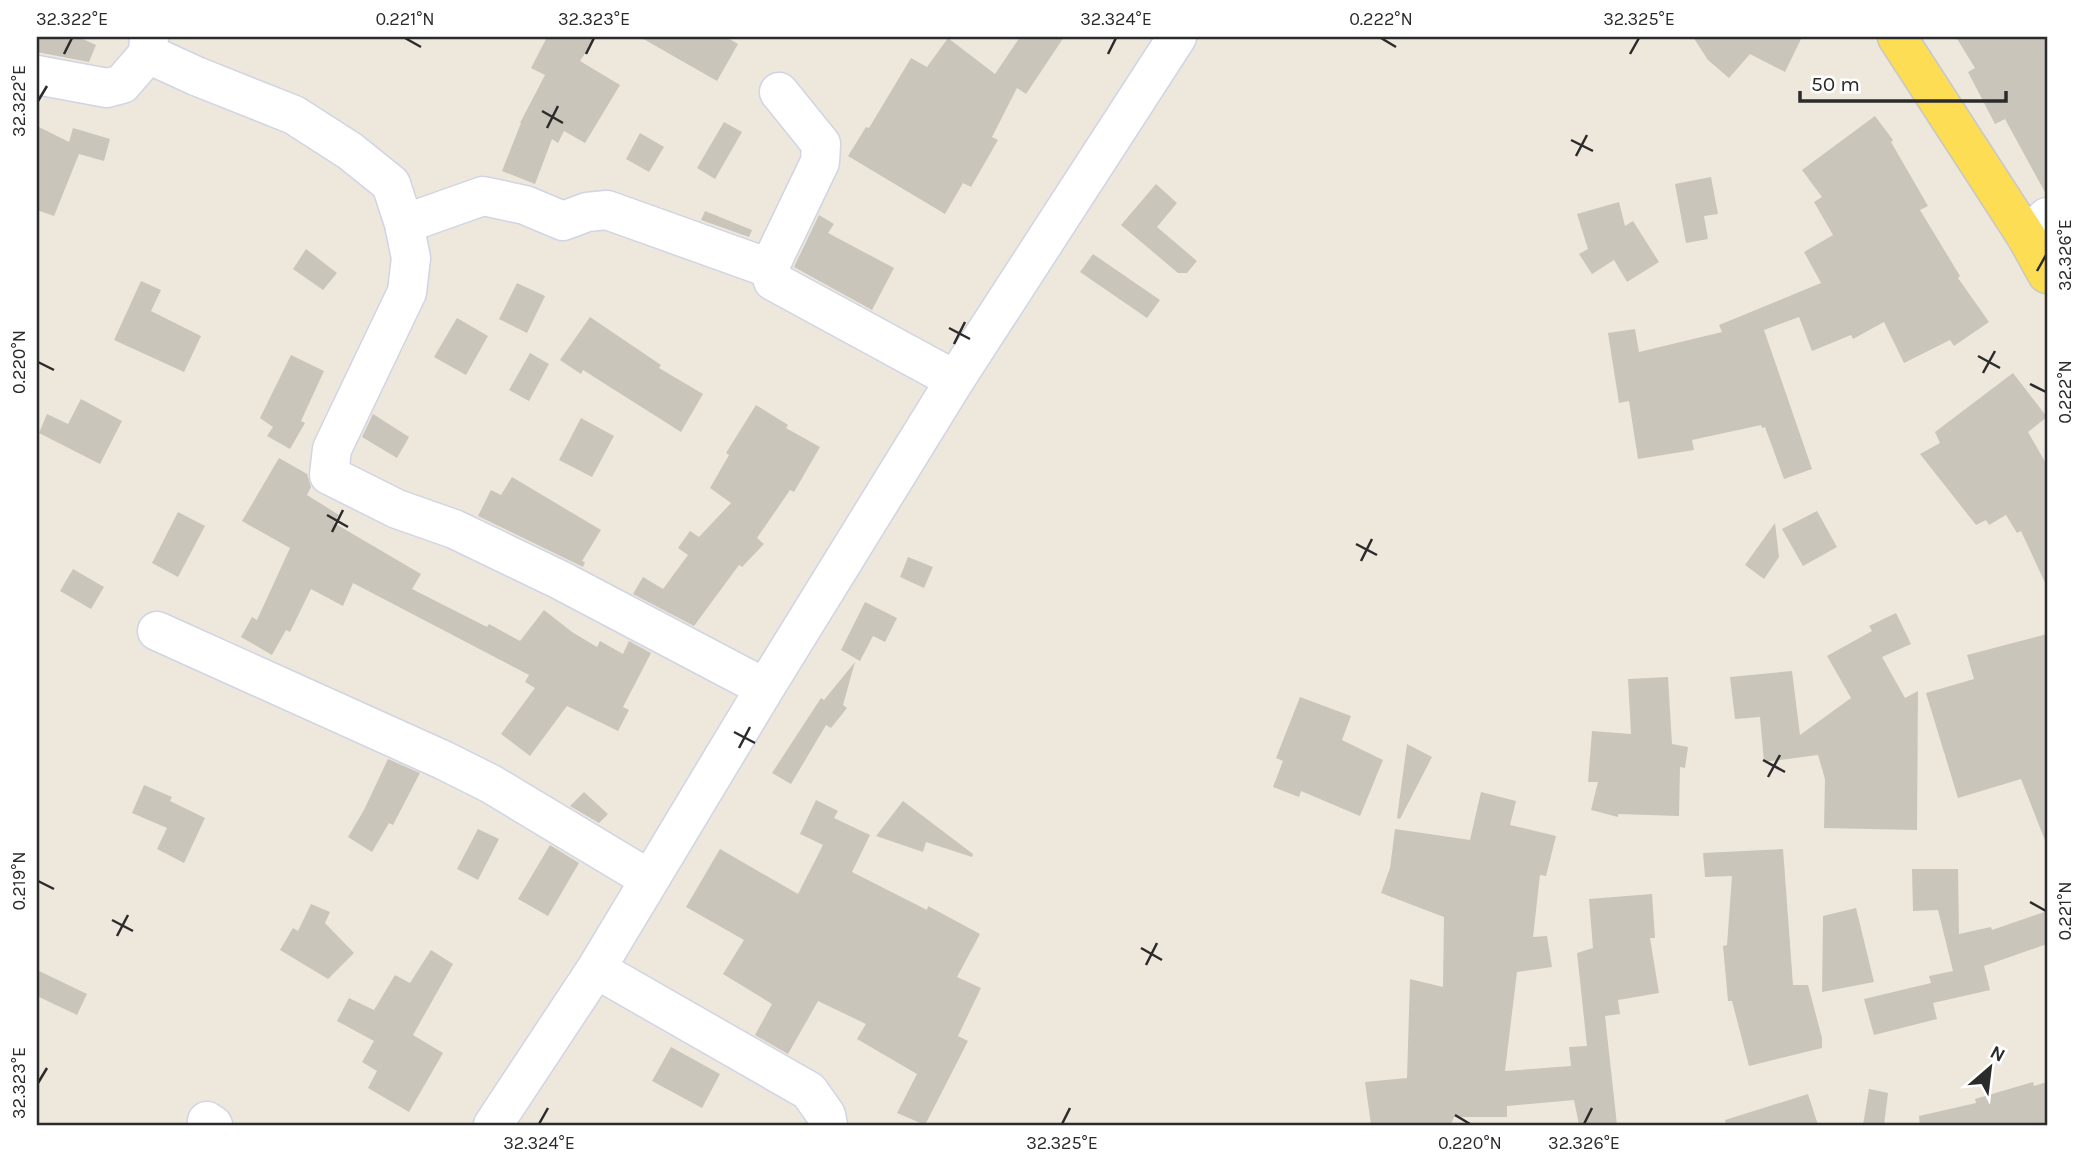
<svg xmlns="http://www.w3.org/2000/svg" width="2084" height="1162" font-family="Karla,sans-serif">
<style>
.building{fill:#c9c5bb}
.lines{fill:none;stroke-linecap:round;stroke-linejoin:round}
.minor-casing{stroke:#d1d4e5;stroke-width:41}
.major-casing{stroke:#c8c8c8;stroke-width:41}
.minor{stroke:#fff;stroke-width:38}
.major{stroke:#fcdd54;stroke-width:38}
.ticks{fill:none;stroke:#2b2b2b;stroke-width:2.5}
.neatline{fill:none;stroke:#2b2b2b;stroke-width:2.5}
.ticks-label{font-size:18px;text-anchor:middle;fill:#2b2b2b}
</style>
<rect width="100%" height="100%" fill="#eee7dc"/>
<!-- building -->
<path class="building" d="M37,37H78L96,45L89,62L37,52Z
M547,37H596L580,61L620,85L585,143L564,131L558,143L552,139L535,184L502,171L521,123H520L545,75L531,68Z
M640,37H726L738,44L717,81Z
M1020,37H1064L1026,94L1017,88L992,137L998,140L971,187L963,183L945,214L848,156L866,127L869,128L911,58L927,67L948,38L995,74Z
M1693,37H1802L1785,72L1750,54L1729,78L1708,60Z
M1956,37H2047V196L2005,119L1995,124L1968,72L1975,68Z
M1875,116L1893,140L1891,142L1928,206L1920,210L1960,276L1958,278L1989,322L1954,346L1950,340L1904,363L1884,322L1853,339L1851,335L1812,351L1799,317L1764,330L1812,469L1784,479L1765,427L1762,428L1761,425L1692,440L1694,450L1638,459L1629,401L1619,403L1608,333L1635,329L1639,352L1722,332L1719,325L1821,283L1804,252L1833,235L1814,202L1822,197L1802,170Z
M724,122L742,132L715,179L697,168Z
M37,126L69,142L73,128L110,139L104,161L79,154L54,216L37,210Z
M640,133L664,147L649,172L626,159Z
M1711,177L1718,214L1704,216L1708,239L1686,243L1675,184Z
M1156,184L1177,203L1157,227L1197,261L1187,273H1178L1121,225Z
M1619,202L1625,226L1633,221L1659,262L1627,282L1614,260L1592,274L1579,254L1588,249L1577,214Z
M705,211L752,230L749,237L701,220Z
M819,215L834,224L828,233L894,268L872,310L794,267Z
M306,249L337,273L323,290L293,269Z
M1093,254L1160,300L1147,318L1080,272Z
M141,281L161,290L151,311L201,336L184,372L114,340Z
M517,283L545,296L527,333L499,319Z
M590,317L661,365L659,368L703,394L681,432L583,370L581,374L560,360Z
M457,318L488,336L466,375L434,357Z
M530,353L549,364L529,401L509,390Z
M291,355L324,371L301,421L305,423L290,449L267,436L273,427L260,418Z
M2013,373L2047,417L2028,432L2047,465V587L2021,531L2017,533L2006,515L1989,525L1986,520L1976,525L1920,454L1940,443L1935,432Z
M81,399L122,421L100,464L39,433L47,414L68,424Z
M756,405L788,425L786,428L820,447L794,492L790,490L757,538L764,544L742,567L739,565L694,626L633,594L643,577L663,589L688,555L678,548L690,531L699,537L731,503L710,488L729,455L726,453Z
M373,414L409,437L397,458L362,437Z
M581,418L614,436L592,477L559,460Z
M279,458L307,474L311,487L307,495L339,515L334,523L421,574L412,589L487,627L489,624L520,641L544,610L572,632L597,647L600,641L623,654L629,641L651,653L623,707L629,710L618,731L567,706L530,756L501,734L535,688L525,682L529,675L353,583L343,606L311,589L290,632L286,630L272,655L241,637L252,617L257,620L290,548L242,521Z
M512,477L601,530L582,561L585,562L583,567L478,516L491,490L501,495Z
M1817,511L1837,547L1803,566L1782,529Z
M178,512L205,526L178,577L152,563Z
M1775,523L1779,557L1764,579L1745,565Z
M908,557L933,567L924,588L900,577Z
M73,569L104,587L91,609L60,591Z
M865,602L897,618L885,642L873,636L860,661L841,650Z
M1896,613L1911,644L1882,657L1905,698L1918,691L1917,830L1824,828L1825,779L1818,755L1764,762L1760,717L1735,719L1730,677L1792,671L1800,735L1851,698L1827,656L1872,631L1869,626Z
M2047,634V842L2046,843L2021,779L1958,798L1926,693L1974,679L1967,655Z
M855,662L843,705L847,708L831,728L826,725L791,784L772,773L821,698L824,700Z
M1668,677L1672,744L1688,747L1685,768L1680,767L1679,816L1618,814V817L1591,810L1598,782H1588L1592,731L1631,734L1628,679Z
M1300,697L1351,716L1342,740L1383,760L1360,816L1301,791L1299,797L1273,787L1283,761L1276,758Z
M1407,744L1432,757L1400,819L1397,818Z
M388,759L420,773L393,825L389,823L372,852L348,837L364,810Z
M144,785L172,797L170,801L205,818L184,863L157,849L167,828L132,813Z
M584,792L608,814L599,823L570,806Z
M1481,792L1516,801L1510,825L1556,836L1546,876L1540,875L1533,937L1547,936L1552,967L1517,972L1505,1071L1571,1066L1569,1047L1587,1046L1577,953L1593,948L1589,899L1652,894L1655,938H1650L1659,993L1618,1000L1620,1014L1605,1016L1617,1125H1579L1574,1100L1507,1106V1117H1454L1451,1125H1371L1365,1082L1407,1078L1410,979L1443,987L1444,917L1381,893L1390,868L1395,829L1470,840Z
M816,800L838,811L834,818L870,835L852,872L927,910L928,906L980,934L957,977L981,988L958,1036L968,1041L925,1125L897,1113L917,1074L857,1039L866,1024L818,1001L788,1054L755,1035L772,1004L723,974L744,940L686,907L720,849L798,894L823,845L800,834Z
M903,801L973,854L972,857L926,842L923,852L876,836Z
M478,829L499,839L478,880L457,869Z
M550,845L579,863L548,916L518,899Z
M1783,849L1793,985H1808L1822,1038V1048L1749,1066L1732,1001H1728L1723,946L1727,945L1732,876L1705,877L1703,853Z
M1912,869H1958L1959,934L1991,927L1992,930L2047,911V944L1984,966L1990,990L1933,1003L1937,1019L1874,1035L1864,999L1931,983L1929,976L1953,971L1938,910L1913,911Z
M311,904L330,912L325,923L354,953L328,979L280,950L293,928L298,931Z
M1856,908L1874,982L1822,992L1823,916Z
M431,950L453,964L413,1035L443,1053L409,1112L368,1088L377,1071L362,1062L374,1041L337,1021L349,998L374,1010L395,975L410,983Z
M37,970L87,994L77,1015L37,996Z
M671,1047L720,1074L702,1108L652,1081Z
M2033,1082L2034,1086L2047,1082V1125H1920L1919,1116L1976,1103L1975,1099Z
M1869,1089L1888,1093L1884,1125H1863Z
M1808,1094L1818,1125H1726L1725,1120Z"/>
<g class="lines">
<!-- minor casing -->
<g class="minor-casing">
<path id="minor" d="M149,37L148,54L196,76L294,115L350,151L391,184L404,224L411,258L407,292L332,449L329,475L397,509L454,529L560,580L765,688
M37,75L107,88L122,84L148,54
M779,92L821,144L820,162L769,268L773,281L955,380
M404,224L483,196L525,205L563,221L587,212L607,210L769,268
M2026,236L2047,217
M157,631L443,760L491,784L649,879
M596,969L809,1091L826,1115L828,1125
M207,1121L213,1125
M493,1125L596,969L765,688L955,380L1177,37"/>
</g>
<!-- major casing -->
<g class="major-casing">
<path id="major" d="M1897,37L2026,236L2047,274"/>
</g>
<!-- minor -->
<use href="#minor" class="minor"/>
<!-- major -->
<use href="#major" class="major"/>
</g>
<!-- ticks -->
<path class="ticks" d="M405,38L421,47M1381,38L1396,47M64,54L72,38M586,54L594,38M1108,54L1116,38M1630,54L1639,38M38,101L47,86M542,111L563,123M547,128L558,106M1571,140L1593,151M1576,156L1587,135M2037,271L2046,255M949,328L970,339M954,344L965,322M1978,356L2000,368M38,362L54,370M1983,373L1995,351M2030,384L2046,392M327,515L348,527M332,532L343,510M1356,544L1377,555M1361,561L1372,539M734,732L755,743M739,748L750,727M1763,760L1785,772M1768,777L1780,755M38,881L54,889M2030,902L2046,911M112,920L133,931M117,936L128,915M1141,948L1162,960M1146,965L1157,943M38,1083L47,1068M1455,1115L1470,1124M539,1124L548,1108M1062,1124L1070,1108M1584,1124L1592,1108"/>
<!-- border -->
<rect width="2084" height="1162" fill="none" stroke="#ffffff" stroke-width="77"/>
<!-- north arrow -->
<g transform="translate(1990 1068) rotate(28)" stroke="#ffffff" stroke-width="5" paint-order="stroke">
<path d="M0-5L12 26L0 18L-12 26Z" fill="#2b2b2b"/>
<text y="-10" font-size="19" font-weight="bold" text-anchor="middle" fill="#2b2b2b">N</text>
</g>
<!-- scale -->
<path d="M1800 91v10h206v-10" fill="none" stroke="#2b2b2b" stroke-width="3.5"/>
<text x="1811" y="91" font-size="21" fill="#2b2b2b" stroke="#ffffff" stroke-width="5" paint-order="stroke">50 m</text>
<rect x="38" y="38" width="2008" height="1086" class="neatline"/>
<g class="ticks-label">
<text x="72" y="25">32.322°E</text>
<text x="405" y="25">0.221°N</text>
<text x="594" y="25">32.323°E</text>
<text x="1116" y="25">32.324°E</text>
<text x="1381" y="25">0.222°N</text>
<text x="1639" y="25">32.325°E</text>
<text transform="translate(19 101) rotate(-90)" y="6">32.322°E</text>
<text transform="translate(2065 255) rotate(-90)" y="6">32.326°E</text>
<text transform="translate(19 362) rotate(-90)" y="6">0.220°N</text>
<text transform="translate(2065 392) rotate(-90)" y="6">0.222°N</text>
<text transform="translate(19 881) rotate(-90)" y="6">0.219°N</text>
<text transform="translate(2065 911) rotate(-90)" y="6">0.221°N</text>
<text transform="translate(19 1083) rotate(-90)" y="6">32.323°E</text>
<text x="539" y="1149">32.324°E</text>
<text x="1062" y="1149">32.325°E</text>
<text x="1470" y="1149">0.220°N</text>
<text x="1584" y="1149">32.326°E</text>
</g>
</svg>
